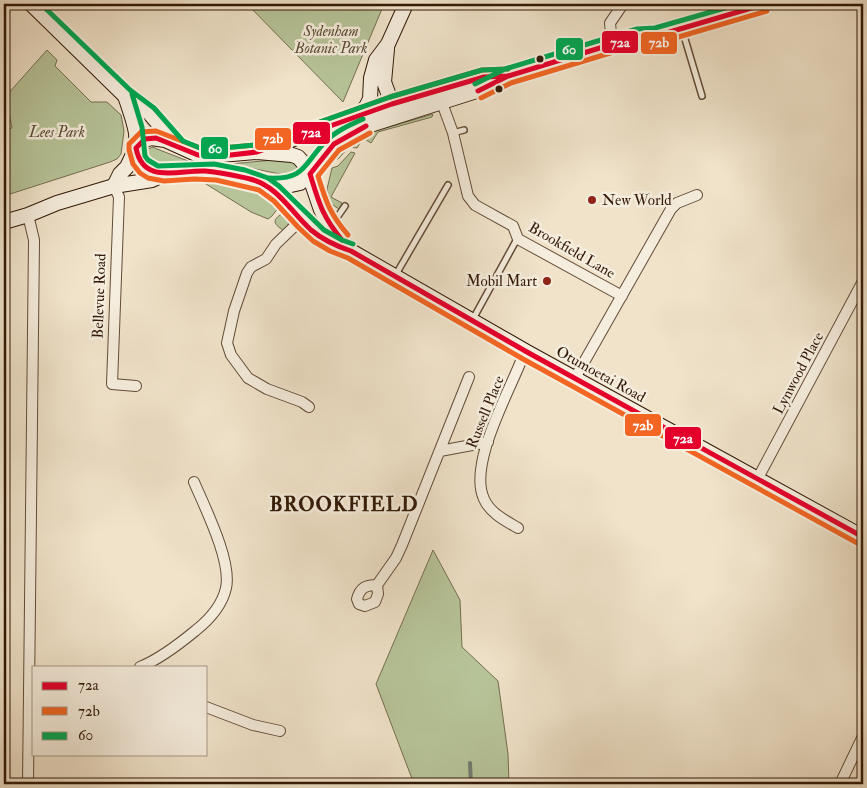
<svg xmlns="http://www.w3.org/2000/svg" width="867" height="788" font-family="'IM FELL Double Pica',serif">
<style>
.green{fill:#b7c499;stroke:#746e50}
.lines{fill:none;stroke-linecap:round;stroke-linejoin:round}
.stream{stroke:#707c6f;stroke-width:4}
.lane-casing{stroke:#624c38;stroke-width:8}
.street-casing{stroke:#624c38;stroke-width:12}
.secondary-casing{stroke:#321907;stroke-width:16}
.lane{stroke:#f5eddd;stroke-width:5}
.street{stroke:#f5eddd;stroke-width:10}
.secondary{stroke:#f5eddd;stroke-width:14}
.bus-1-casing{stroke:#f5eddd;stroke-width:9}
.bus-2-casing{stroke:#f5eddd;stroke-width:9}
.bus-3-casing{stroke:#f5eddd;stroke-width:9}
.bus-1{stroke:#e4002b;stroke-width:5}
.bus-2{stroke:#f26522;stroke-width:5}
.bus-3{stroke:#00a651;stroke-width:5}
.bus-dot{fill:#321907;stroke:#f5eddd;stroke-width:2}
.poi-dot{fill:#8f2418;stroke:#f5eddd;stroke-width:2}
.labels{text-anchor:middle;stroke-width:5;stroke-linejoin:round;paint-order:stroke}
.park-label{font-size:15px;font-style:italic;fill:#5a4c33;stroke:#f5eddd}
.poi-label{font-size:15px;fill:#321907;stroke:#f5eddd;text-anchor:start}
.street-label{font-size:15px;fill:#321907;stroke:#f5eddd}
.district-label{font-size:20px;font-weight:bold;letter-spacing:1px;fill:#321907;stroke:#f5eddd}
.line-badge{stroke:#f5eddd;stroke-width:2}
.badge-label{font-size:14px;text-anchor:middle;font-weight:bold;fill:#fff}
</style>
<rect width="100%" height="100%" fill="#f0e3ca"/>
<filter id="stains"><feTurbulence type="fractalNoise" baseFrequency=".004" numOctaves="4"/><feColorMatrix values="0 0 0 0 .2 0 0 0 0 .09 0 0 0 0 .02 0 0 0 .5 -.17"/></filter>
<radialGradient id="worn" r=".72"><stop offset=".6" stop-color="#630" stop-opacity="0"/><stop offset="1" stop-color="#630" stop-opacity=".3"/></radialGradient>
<!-- green -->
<path class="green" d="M247,4H384L343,102Z
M47,50L57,60L55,66L91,102H107L121,115L124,131L121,154L117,159L110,162L7,195L4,181V130L12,128L6,96Z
M433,114L432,117L378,132L371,143L363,138L357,148L349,147L338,159L332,158L339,150L362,135Z
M153,147L157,149L188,161L153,164L151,159H147L146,155L148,149Z
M351,152L355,153L331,197L342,203L339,209L330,203L327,189L332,168L338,166Z
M274,160L292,161L300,168V171L290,176L230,164Z
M199,177C232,180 252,188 279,207L272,216L268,219L251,212L198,179Z
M284,212L291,220L284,231C271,222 273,220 284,212Z
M433,550L460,600L462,647L498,681L508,754L509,784H414L376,684Z"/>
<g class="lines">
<!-- stream -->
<path class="stream" d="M470,763L471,784"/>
<!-- lane casing -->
<g class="lane-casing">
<path id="lane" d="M682,29L702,96
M453,133L464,130
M331,226L345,206
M395,276L448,185
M473,319L517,239"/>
</g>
<!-- street casing -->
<g class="street-casing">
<path id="street" d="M612,44L610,23L623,4
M442,103L453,133L468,196L475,205L513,226L518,239L622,296
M114,186L119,197L112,384L136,386
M301,220L276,244L266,259L251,267L247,273L234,311L227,343L231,355L248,378L267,389L302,402L309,407
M575,378L671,209L677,203L697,195
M440,451L488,442
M758,478L863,281
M518,528C506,521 490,513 484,499C468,465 508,394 521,361L527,352
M377,585C365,585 360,588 357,599L359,604L365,606L375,602L378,594L377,585L396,558L402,545L469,377
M140,667C160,659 178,645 195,631C209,620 222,606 226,588C232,561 205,508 194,482
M206,707L253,725L280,731
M28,784L34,240L28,215
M840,784L863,736"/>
</g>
<!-- secondary casing -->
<g class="secondary-casing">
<path id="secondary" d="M31,4L125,96L149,113L175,143
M387,49L384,82L395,112
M125,96C129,108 134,121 136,133C137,144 134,158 143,166C159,181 186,170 206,171C225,172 247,177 265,185C271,187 277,195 282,199C307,223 315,241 351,251L527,352L863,537
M358,115L366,107L370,99L371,78L376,60L388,44L406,4
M263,150L392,104L484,77L504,76
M267,185L282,187L300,183L310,174L334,144L367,126L486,88L508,76L597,50L639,36H656L765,4
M114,186L120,174L127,167L136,148L142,141L151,138L165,140L198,155L209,156L257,152L292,155L298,157L306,166L321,210L328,223L351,251
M4,222L28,215L57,203L114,186L152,180L165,174"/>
</g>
<!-- lane -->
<use href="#lane" class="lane"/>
<!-- street -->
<use href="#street" class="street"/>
<!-- secondary -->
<use href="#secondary" class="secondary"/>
<!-- bus-1 casing -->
<g class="bus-1-casing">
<path id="bus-1" d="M508,76L484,77L392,104L257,152L222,156L198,155L156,138L145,139L136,148C143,185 178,170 205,171C221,172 236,176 250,179C278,186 291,212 311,230C323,240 336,246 351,251L527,352L863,537
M478,91L508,76L639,36H656L765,4
M342,240C322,216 319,203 310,174L334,144L366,126"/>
</g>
<!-- bus-2 casing -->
<g class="bus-2-casing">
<path id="bus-2" d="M508,69L482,70L390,97L255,145L222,148H200L156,131L141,132L129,144V150L133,164L140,173L148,178L164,181L194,179L216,180L259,190L274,201L298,227L313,241L330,251L348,258L523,359L859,544
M481,98L511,83L640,44L658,43L767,11
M348,235C330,214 326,202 318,176L339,150L370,133"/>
</g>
<!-- bus-3 casing -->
<g class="bus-3-casing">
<path id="bus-3" d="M41,4L130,90L154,108L183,141L200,148H222L255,145L390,97L482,70L508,69
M475,84L505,69L637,29L655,28L739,4
M132,94L142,127L145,156L148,160L158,166L214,164L245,170L268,178L279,186L324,230L342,240L353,244
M268,178C306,180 303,164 326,141C336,131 350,125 363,119"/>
</g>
<!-- bus-1 -->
<use href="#bus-1" class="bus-1"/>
<!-- bus-2 -->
<use href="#bus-2" class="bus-2"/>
<!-- bus-3 -->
<use href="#bus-3" class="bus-3"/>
</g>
<!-- markers -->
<g class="bus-dot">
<circle cx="540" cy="59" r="4.5"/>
<circle cx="499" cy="89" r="4.5"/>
</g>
<g class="poi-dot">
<circle cx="592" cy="200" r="5"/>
<circle cx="547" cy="281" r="5"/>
</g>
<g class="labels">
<!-- park labels -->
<g class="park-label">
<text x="331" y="36">Sydenham<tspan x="331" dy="17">Botanic Park</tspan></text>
<text x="57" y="137">Lees Park</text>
</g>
<!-- poi labels -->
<g class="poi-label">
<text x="602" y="205">New World</text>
<text x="537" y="286" text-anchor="end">Mobil Mart</text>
</g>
<!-- street labels -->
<g class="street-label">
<text transform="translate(572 250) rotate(30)" y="5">Brookfield Lane</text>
<text transform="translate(99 296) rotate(-88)" y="5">Bellevue Road</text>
<text transform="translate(798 373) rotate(-62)" y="5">Lynwood Place</text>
<text transform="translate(601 374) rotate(29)" y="5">Otumoetai Road</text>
<text transform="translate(485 412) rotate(-68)" y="5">Russell Place</text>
</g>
<!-- district labels -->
<g class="district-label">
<text x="344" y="511">BROOKFIELD</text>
</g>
</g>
<g class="line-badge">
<rect x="601" y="30" width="38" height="24" rx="5" fill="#e4002b"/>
<rect x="640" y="31" width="38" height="24" rx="5" fill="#f26522"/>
<rect x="555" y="37" width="29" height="24" rx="5" fill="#00a651"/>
<rect x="292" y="121" width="39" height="24" rx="5" fill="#e4002b"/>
<rect x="254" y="127" width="38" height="24" rx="5" fill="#f26522"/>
<rect x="200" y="136" width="29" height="24" rx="5" fill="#00a651"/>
<rect x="624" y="413" width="38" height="24" rx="5" fill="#f26522"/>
<rect x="664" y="426" width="38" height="24" rx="5" fill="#e4002b"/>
</g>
<g class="badge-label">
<text x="620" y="47">72a</text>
<text x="659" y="47">72b</text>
<text x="569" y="54">60</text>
<text x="311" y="137">72a</text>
<text x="273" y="143">72b</text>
<text x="215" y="153">60</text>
<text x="643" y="430">72b</text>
<text x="683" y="443">72a</text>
</g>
<!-- margin -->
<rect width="867" height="788" fill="none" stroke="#f0e3ca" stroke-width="20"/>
<rect x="5" y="5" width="857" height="778" fill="none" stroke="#321907" stroke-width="2.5"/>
<rect x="10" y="10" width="847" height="768" fill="none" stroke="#321907"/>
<!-- legend -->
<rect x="32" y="666" width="175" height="90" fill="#f5eddd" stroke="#a79887"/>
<rect x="42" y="682" width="25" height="8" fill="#e4002b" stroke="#a79887"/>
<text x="78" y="690" font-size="15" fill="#321907">72a</text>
<rect x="42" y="707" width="25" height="8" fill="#f26522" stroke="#a79887"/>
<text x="78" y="716" font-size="15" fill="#321907">72b</text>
<rect x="42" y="732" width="25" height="8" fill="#00a651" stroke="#a79887"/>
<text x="78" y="740" font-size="15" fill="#321907">60</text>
<rect width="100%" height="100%" filter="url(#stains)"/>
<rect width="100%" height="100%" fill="url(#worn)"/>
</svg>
